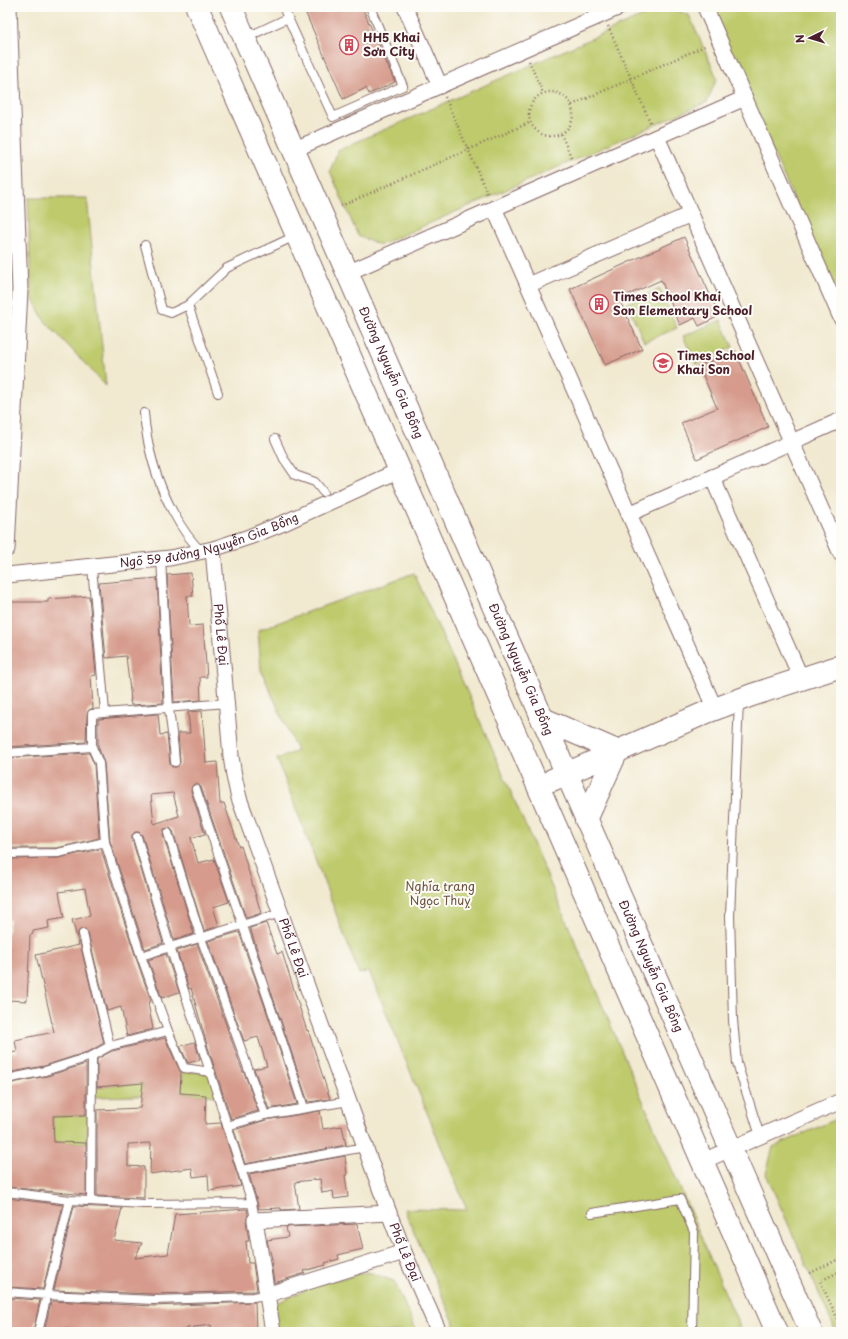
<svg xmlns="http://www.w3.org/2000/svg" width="848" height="1339" font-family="'Playpen Sans',sans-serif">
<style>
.green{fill:#beca6c;stroke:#84744c}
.building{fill:#d69b8c;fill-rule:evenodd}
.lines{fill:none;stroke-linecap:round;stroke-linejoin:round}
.lane-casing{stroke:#846665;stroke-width:10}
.street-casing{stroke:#846665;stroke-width:17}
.secondary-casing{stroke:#846665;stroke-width:24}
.path{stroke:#846665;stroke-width:2.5;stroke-dasharray:1 3;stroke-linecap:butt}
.lane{stroke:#fff;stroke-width:8}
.street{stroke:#fff;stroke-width:15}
.secondary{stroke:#fff;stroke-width:22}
.labels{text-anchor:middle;stroke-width:4;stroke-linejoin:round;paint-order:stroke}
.poi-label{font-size:12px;font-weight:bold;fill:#4a1f2b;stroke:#fdfcf7;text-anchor:start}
.street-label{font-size:12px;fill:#4a1f2b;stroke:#fdfcf7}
.park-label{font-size:12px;fill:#6d523e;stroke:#fdfcf7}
</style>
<rect width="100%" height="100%" fill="#fdfcf7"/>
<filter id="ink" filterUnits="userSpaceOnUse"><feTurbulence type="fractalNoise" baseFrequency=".025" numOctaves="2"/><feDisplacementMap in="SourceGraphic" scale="8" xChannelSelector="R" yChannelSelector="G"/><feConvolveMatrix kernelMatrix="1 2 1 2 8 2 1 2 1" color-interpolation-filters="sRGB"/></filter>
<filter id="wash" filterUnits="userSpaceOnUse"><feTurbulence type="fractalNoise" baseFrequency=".012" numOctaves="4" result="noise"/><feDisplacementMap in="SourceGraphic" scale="16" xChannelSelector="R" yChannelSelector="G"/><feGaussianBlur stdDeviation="0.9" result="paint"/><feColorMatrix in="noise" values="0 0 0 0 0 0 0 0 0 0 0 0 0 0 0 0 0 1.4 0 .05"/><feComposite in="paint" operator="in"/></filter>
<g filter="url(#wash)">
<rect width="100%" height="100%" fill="#f1e9d0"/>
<!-- green -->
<path class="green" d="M663,7H667L689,15L717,78L707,102L380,245L358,236L330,171L338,150Z
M709,7H841V306Z
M28,198H87L106,386L44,320L31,296Z
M660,289L677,328L644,342L627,303Z
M721,320L733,347L696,364L683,336Z
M414,573C528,824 632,1079 742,1332H458L404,1209L467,1210L369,971L359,974L277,759L297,751L261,670L258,630Z
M183,1071L211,1074L218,1096L181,1093Z
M143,1083L142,1096L92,1097L91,1088Z
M88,1115L87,1143L54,1142L53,1116Z
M841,1117V1332H836L766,1174L773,1147Z
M368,1272L394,1281L417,1332H277L270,1306L319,1284Z"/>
<g id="blocks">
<!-- building -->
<path class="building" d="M303,7H362L395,82L369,94L366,88L343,99Z
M684,237L716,308L713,310L717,317L699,326L695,318L680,325L661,280L619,299L642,349L605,365L570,289Z
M735,350L768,427L697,459L681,423L717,408L699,366Z
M191,573L193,596H187L189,626L203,625L207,677H200L201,700L174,702L167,575Z
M157,578L163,703L131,705L130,700H131L126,656L106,658L99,583Z
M89,596L96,675L91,676L93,708L89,710L87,714L86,742L7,747V602H48V599Z
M202,711L206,763L217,762L220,804L224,803L239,847L241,846L261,913L246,918L201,787L199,785L195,784L192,786L191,791L205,834L191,838L198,863L214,859L229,902L213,907L219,926L204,931L173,831L170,828L164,829L163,835L194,934L174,940L142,835L139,832H135L132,835V839L163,943L145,949L110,841L104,763L98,746V719L158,714L160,735L167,734L170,763L172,767H176L178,766L180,762L178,733H190L188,712ZM173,793L179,816L154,824L151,795Z
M89,753L94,764L99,838L57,848H7V758Z
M101,849L136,958L151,1001L148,1003L153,1029L127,1036L121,1007L107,1011L88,933L85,929H81L78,932V935L104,1043L90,1051L44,1066L7,1073V1053L17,1052L15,1040L54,1032L36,955L79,945L72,920L90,916L85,888L59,892L64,918L48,921L49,928L33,931V934L30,935L27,1001L7,1000V935L10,920L7,919V859L58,858Z
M266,923L277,954L282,952L307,1031L308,1030L330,1099L308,1102L250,928Z
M239,932L273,1030L297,1104L269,1109L254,1069L267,1066L258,1037L244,1041L208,941Z
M197,944L243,1072H244L258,1111L231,1119L205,1038L191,988L189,989L177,951Z
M166,954L179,992L162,998L148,960Z
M165,1038L181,1073L180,1093L206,1095L205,1124L221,1123L241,1186L209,1191L208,1175L193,1177L192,1168L150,1174L151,1143L128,1144V1166L144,1167V1198L97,1196V1110L140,1108L143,1083L97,1087V1059L112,1051Z
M195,1042L200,1060L188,1063L180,1046Z
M86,1064V1115L53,1116L54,1142L86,1143V1195L7,1187V1084L47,1076Z
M320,1111L323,1129L342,1126L346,1145L245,1164L234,1130L266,1120Z
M345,1156L347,1175H345L348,1197L334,1199L333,1191L322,1193L320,1179L295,1182L299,1209L281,1210V1208L259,1209L249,1174Z
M7,1198L63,1205L43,1289L7,1287Z
M74,1206L122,1208L114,1240L142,1243L135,1258L168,1254L175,1214L247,1209L248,1214L246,1221L249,1241H246L248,1263H253L257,1291L153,1294L54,1290Z
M357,1224L363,1249L338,1255L339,1259L325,1263L326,1265L304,1271L305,1273L274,1283L271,1263H273L267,1240L288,1237L286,1227Z
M7,1298L40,1300L33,1332H7Z
M51,1301L153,1306L255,1302L256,1332H212L211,1325L187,1328V1330L167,1331V1332H92L56,1327L55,1332H44Z"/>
</g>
</g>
<g filter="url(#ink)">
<use href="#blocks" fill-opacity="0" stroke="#846665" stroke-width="1"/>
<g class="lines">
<!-- lane casing -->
<g class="lane-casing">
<path id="lane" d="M288,18L333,117L403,86L370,7
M245,38L288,18L283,7
M145,245L162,310L171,313L188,305L227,268L295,236
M188,305L218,393
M7,356L17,355
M144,413C147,449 156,480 173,512C181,527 189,540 202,552
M275,439L284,459L295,475L315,482L323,492
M161,558L169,709L174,749L175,762
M92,567L105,712
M739,701L730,916L733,1020L737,1063L760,1136
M7,753L92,747
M196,789C232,896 270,1001 304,1108
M168,833L201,938L265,1115
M137,837L170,947L252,1203L255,1220
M7,854L58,853L105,842
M83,934L110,1046
M141,956L281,913
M211,1072L184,1068L168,1031L141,956L105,842L99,763L92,747V714L227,703
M7,1079L45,1071L92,1056L110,1046L168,1031
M227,1126L265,1115L349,1101
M241,1170L365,1147
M7,1192L70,1200L144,1204L252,1203
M91,1201L92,1056
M592,1213L680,1199L694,1232L692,1332
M7,1292L47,1295L153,1300L253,1297L266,1295
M38,1332L70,1200"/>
</g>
<!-- street casing -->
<g class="street-casing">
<g id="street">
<path d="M405,7L440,86"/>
<path d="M705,7L841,318"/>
<path d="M657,137L841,554"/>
<path d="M293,150L620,7"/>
<path d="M494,208L715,709"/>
<path d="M347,273L745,98"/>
<path d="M528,285L691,214"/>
<path d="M712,477L801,678"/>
<path d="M629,514L841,420"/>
<path d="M7,549L20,290L9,7"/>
<path id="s1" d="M213,549L231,756L234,776L239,798L389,1213L404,1252L439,1332"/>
<path id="s2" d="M7,575L170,558L213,549L249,537L286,522L400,470"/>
<path d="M703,1161L841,1101"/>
<path d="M266,1295L404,1252"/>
<path d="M273,1332L255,1220L389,1213"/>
</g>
</g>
<!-- secondary casing -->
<g class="secondary-casing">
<g id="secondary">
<path d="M197,7L777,1332"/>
<path id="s3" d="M231,7L811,1332"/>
<path d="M541,718L617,751L586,820"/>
<path d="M552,780L707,712L752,695L841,666"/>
</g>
</g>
<!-- path -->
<path class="path" d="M608,26L651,124
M529,61L543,93
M529 114a22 22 0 1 1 44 0a22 22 0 1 1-44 0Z
M445,97L488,195
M572,105L707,45
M561,134L572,159
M341,206L531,122
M838,1260L841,1266
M841,1271L820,1281L841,1326
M810,1273L841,1258"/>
<!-- lane -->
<use href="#lane" class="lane"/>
<!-- street -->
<use href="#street" class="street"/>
<!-- secondary -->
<use href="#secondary" class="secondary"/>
</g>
</g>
<!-- icons -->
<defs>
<g id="building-ring" transform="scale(1)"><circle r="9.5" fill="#fdfcf7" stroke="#d1495b" stroke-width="1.5"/><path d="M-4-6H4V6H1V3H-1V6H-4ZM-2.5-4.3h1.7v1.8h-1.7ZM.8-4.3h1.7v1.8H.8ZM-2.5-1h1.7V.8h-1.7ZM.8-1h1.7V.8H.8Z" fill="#d1495b"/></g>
<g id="school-ring" transform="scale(1)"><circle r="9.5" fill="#fdfcf7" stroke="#d1495b" stroke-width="1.5"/><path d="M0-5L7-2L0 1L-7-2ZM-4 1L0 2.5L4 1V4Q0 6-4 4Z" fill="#d1495b"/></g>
</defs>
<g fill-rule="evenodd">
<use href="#building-ring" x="349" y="45"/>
<use href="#building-ring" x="599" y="304"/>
<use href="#school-ring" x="663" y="363"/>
</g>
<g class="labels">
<!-- poi labels -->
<g class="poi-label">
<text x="363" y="42">HH5 Khai<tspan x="363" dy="14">Sơn City</tspan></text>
<text x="613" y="301">Times School Khai<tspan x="613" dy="14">Son Elementary School</tspan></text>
<text x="677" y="360">Times School<tspan x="677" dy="14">Khai Son</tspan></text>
</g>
<!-- street labels -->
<g class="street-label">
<text dy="4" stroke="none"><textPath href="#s3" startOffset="399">Đường Nguyễn Gia Bồng</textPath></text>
<text dy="4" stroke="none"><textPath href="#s2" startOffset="206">Ngõ 59 đường Nguyễn Gia Bồng</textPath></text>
<text dy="4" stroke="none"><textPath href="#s1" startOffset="86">Phố Lê Đại</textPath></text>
<text dy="4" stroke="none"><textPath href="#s3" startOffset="723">Đường Nguyễn Gia Bồng</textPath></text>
<text dy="4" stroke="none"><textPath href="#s1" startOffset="410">Phố Lê Đại</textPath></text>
<text dy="4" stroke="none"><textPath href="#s3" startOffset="1047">Đường Nguyễn Gia Bồng</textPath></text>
<text dy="4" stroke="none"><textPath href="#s1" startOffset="734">Phố Lê Đại</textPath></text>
</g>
<!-- park labels -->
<g class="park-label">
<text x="440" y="891">Nghĩa trang<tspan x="440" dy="14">Ngọc Thuỵ</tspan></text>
</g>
</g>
<!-- margin -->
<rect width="848" height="1339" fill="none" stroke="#fdfcf7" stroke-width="24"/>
<!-- north arrow -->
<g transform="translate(810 38) rotate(265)" stroke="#fdfcf7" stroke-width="3" paint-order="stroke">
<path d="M0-3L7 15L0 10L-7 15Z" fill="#4a1f2b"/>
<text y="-6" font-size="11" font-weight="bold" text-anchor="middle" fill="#4a1f2b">N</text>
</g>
</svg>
